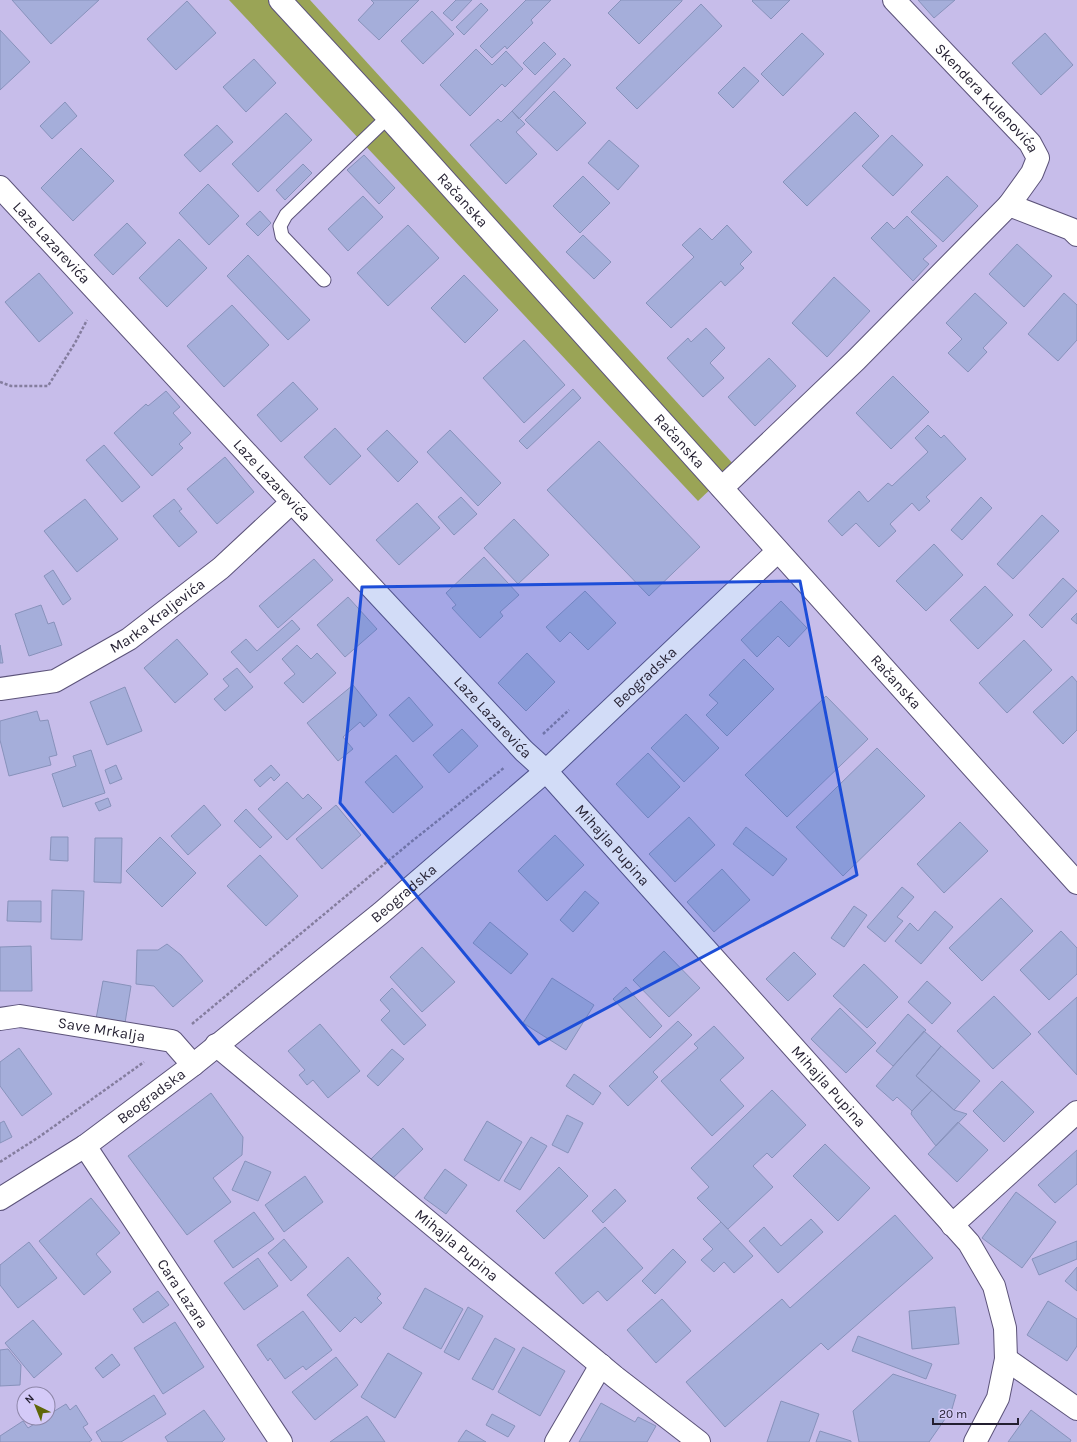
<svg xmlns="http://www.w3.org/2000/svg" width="1077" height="1442" font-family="Karla,sans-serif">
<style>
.green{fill:#9aa456}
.building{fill:#a5aeda;stroke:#8892bb}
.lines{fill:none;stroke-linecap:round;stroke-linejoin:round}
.service-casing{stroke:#5c537a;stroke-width:15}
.minor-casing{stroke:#5c537a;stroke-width:24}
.tertiary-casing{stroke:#5c537a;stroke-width:24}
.secondary-casing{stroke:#5c537a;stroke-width:24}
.path{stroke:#847d9e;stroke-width:2.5;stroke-dasharray:3 2;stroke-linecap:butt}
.service{stroke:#fff;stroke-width:13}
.minor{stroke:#fff;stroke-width:22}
.tertiary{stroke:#fff;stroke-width:22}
.secondary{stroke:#fff;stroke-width:22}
.marked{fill:#1d4ed8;fill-opacity:0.2;stroke:#1d4ed8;stroke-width:3;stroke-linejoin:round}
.labels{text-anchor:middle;stroke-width:3.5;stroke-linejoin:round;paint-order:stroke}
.street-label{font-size:15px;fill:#231f30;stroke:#d4caf8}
</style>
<rect width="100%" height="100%" fill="#c7bdea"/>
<!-- green -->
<path class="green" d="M229,0H310L735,466L698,501Z"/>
<!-- building -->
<path class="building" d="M12,0H99L51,44Z
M371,0H419L379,40L358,20L374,3Z
M456,0H472L452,21L443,13Z
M526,0H551L531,20L533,23L507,49L505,46L492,58L480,46Z
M621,0H682V1L639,44L608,13Z
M753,0H790L771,19L752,1Z
M918,0H955L934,18Z
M187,1L216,33L176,70L147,39Z
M481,3L488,10L464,35L456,27Z
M701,4L722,26L637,109L616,88Z
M432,11L454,34L423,64L401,41Z
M0,30L30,62L0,90Z
M802,33L824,54L783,96L761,74Z
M1045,33L1073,65L1041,95L1012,63Z
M544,42L556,54L535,75L523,63Z
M476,49L492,65L506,51L523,69L505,87L502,84L470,116L440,85Z
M564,58L571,65L519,119L512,111Z
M254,59L276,83L246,112L223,87Z
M744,67L759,81L733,108L718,93Z
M554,91L586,123L557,151L525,120Z
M65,102L77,116L52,139L40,126Z
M512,111L525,124L516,132L537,154L506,184L470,145L498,119L501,122Z
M855,112L879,136L807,206L783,182Z
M286,113L312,140L258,192L232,164Z
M217,125L233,142L200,172L184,155Z
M892,135L923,165L893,196L862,166Z
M609,140L639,166L618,190L588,163Z
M81,148L114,181L73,221L41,188Z
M364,155L395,188L379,204L347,170Z
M303,164L312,173L285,200L276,190Z
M583,176L610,203L580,233L553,206Z
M947,176L978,206L943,242L911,212Z
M208,184L239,216L209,245L179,213Z
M363,196L383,217L348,251L328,229Z
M260,211L271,223L258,236L246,224Z
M907,216L937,246L923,259L929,264L913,281L871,238L887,222L894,229Z
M127,223L146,243L113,275L94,255Z
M408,225L439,258L388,306L357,273Z
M727,225L752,252L740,264L744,268L725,286L721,281L671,328L646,303L694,257L682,245L700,228L712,240Z
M583,235L611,262L594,279L566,252Z
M179,239L207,268L167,307L139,278Z
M1017,244L1052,276L1024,307L989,274Z
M248,255L310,320L288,340L227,276Z
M39,273L73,313L39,342L5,302Z
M464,275L498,310L465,343L431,308Z
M834,277L870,311L827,357L792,323Z
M975,293L1007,323L983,348L987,352L968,372L948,353L962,339L946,323Z
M1064,293L1077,305V340L1058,361L1028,334Z
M232,305L269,345L224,387L187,346Z
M706,328L725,348L710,363L724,378L703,397L667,358L688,338L691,342Z
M524,340L565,385L524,423L483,378Z
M769,358L796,386L755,426L728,397Z
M893,376L929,412L891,449L856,413Z
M293,382L318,409L281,442L257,415Z
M573,389L581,398L527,449L519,441Z
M166,391L180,407L173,413L191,433L179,444L183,448L152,476L114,433L146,404L148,406Z
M928,425L941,438L944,435L966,459L926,497L930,501L919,511L912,503L890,524L896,531L879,547L856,523L842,536L828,521L859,491L868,502L888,483L892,486L928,452L915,438Z
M335,428L361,456L330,485L304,457Z
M387,430L418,462L398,482L367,449Z
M450,430L501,483L478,506L427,452Z
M599,441L700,547L649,596L547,490Z
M104,445L140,487L122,502L86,460Z
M225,457L254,492L217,524L187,489Z
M461,497L477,514L454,535L438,517Z
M981,497L992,508L962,540L951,530Z
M85,499L118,539L77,572L44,531Z
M174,499L182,509L179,511L197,532L179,547L153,516Z
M417,503L440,528L399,565L376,540Z
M1042,515L1059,531L1013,579L997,564Z
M514,519L549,555L518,584L484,548Z
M934,544L963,575L926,611L896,581Z
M484,557L519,595L500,612L503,616L480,638L452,608L456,605L446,593Z
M314,559L333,580L278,628L259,606Z
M53,570L71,599L63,605L44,576Z
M1063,578L1077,591L1042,628L1029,615Z
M985,586L1013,615L978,649L950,620Z
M585,591L616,623L588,650L570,632L560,642L546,627Z
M348,597L377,629L345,657L317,625Z
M781,601L807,628L789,647L778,636L757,657L741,640Z
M41,605L48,624L54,622L62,645L29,656L15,614Z
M1077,613V624L1071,619Z
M292,620L300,629L250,673L231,652L246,639L257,651Z
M177,639L208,674L175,703L144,668Z
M1024,640L1052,670L1007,713L979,683Z
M0,645L3,663H0Z
M297,645L311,659L317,653L336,673L303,703L284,683L295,674L282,659Z
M527,653L555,682L526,711L498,683Z
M744,659L774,689L727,736L706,715L718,703L709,695Z
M237,668L253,687L225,711L214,699L229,686L223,679Z
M1072,676L1077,682V730L1063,744L1033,712Z
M353,685L377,715L364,727L360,722L343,737L353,749L338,761L307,723Z
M125,687L142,731L107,745L90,702Z
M826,696L868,739L787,817L745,775Z
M409,697L433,725L413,742L389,715Z
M37,711L40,721L48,720L57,755L49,757L51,765L9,776L0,740V721Z
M686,714L719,748L684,782L651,748Z
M462,729L478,746L449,773L433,755Z
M877,748L925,796L843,876L796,827Z
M91,750L105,793L63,807L52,774L76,766L73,756Z
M648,753L680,787L648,818L616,784Z
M396,755L423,787L393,813L365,782Z
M116,765L122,779L110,784L105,770Z
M271,765L280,775L274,781L271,777L260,787L254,780Z
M287,782L303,799L308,794L322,808L287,840L258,809Z
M108,798L111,806L99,811L95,803Z
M204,805L221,825L188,855L171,836Z
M336,805L361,835L322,869L296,839Z
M246,809L272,837L260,848L234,821Z
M689,817L715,845L675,882L649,854Z
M960,822L988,851L944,893L917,864Z
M746,827L787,859L773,876L733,844Z
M555,835L584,865L547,901L518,871Z
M51,837H68V861L50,860Z
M160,837L196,873L162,907L126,871Z
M95,838H122L121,883L94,882Z
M260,855L298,896L266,926L227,886Z
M722,869L750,900L714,932L687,902Z
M902,887L914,897L897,917L903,921L885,942L867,927Z
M52,890L84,891L82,940L51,939Z
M585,891L599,903L573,932L560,920Z
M1001,898L1033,931L982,981L949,948Z
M8,901H41V922L7,921Z
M854,906L867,915L844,947L831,938Z
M935,911L953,927L921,964L895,941L910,923L918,931Z
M490,922L528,954L511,974L473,943Z
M1061,931L1077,948V974L1049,1000L1020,970Z
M167,944L181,955L203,981L173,1007L154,986L136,984L137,950H158Z
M31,946L32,991H0V947Z
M422,947L455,982L422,1012L390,977Z
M664,951L700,988L669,1017L633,980Z
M794,952L816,974L788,1001L766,979Z
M864,964L898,997L867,1028L833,996Z
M552,978L594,1005L566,1050L523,1023Z
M103,981L131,986L125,1023L96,1019Z
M927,981L951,1003L932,1024L908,1002Z
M626,987L662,1026L650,1038L613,999Z
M392,988L426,1025L404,1045L381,1020L390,1011L380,1000Z
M994,996L1031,1034L993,1069L957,1031Z
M1077,997V1075L1038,1032Z
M840,1008L876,1043L846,1073L811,1039Z
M908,1014L926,1030L893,1066L876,1051Z
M678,1021L692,1035L653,1072L658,1077L628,1106L609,1086Z
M320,1024L360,1071L328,1098L313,1080L307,1085L299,1075L305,1070L288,1051Z
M714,1026L744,1058L720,1080L744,1106L712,1136L661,1081L698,1048L694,1044Z
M924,1031L941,1046L916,1076L932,1090L912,1111L897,1097L893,1101L876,1086Z
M941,1046L980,1081L954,1110L916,1076Z
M19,1048L52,1094L22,1116L0,1086V1062Z
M392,1049L404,1059L378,1086L367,1076Z
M574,1074L601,1093L593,1105L566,1086Z
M1002,1081L1034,1112L1004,1142L973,1111Z
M772,1090L806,1125L772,1158L767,1153L753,1166L773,1187L728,1229L697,1198L709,1187L691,1168Z
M932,1090L954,1110L967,1114L936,1146L911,1114L912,1111Z
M211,1093L243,1137L242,1155L213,1178L231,1202L187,1235L128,1156Z
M567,1115L583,1123L568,1153L552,1145Z
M4,1121L12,1137L0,1143V1123Z
M487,1121L522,1142L499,1181L464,1160Z
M958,1122L988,1150L957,1182L928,1154Z
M403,1128L423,1149L391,1180L371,1159Z
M531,1137L547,1146L520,1190L504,1181Z
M825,1144L870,1188L838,1221L793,1176Z
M1077,1150V1184L1055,1203L1038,1185Z
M245,1161L271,1172L258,1201L232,1190Z
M559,1167L588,1196L544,1239L516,1211Z
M445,1169L467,1185L446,1214L424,1198Z
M305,1176L323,1202L284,1232L265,1205Z
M615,1189L626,1201L603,1223L592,1211Z
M1016,1192L1056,1222L1022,1268L982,1238Z
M91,1198L120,1233L96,1254L111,1272L84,1295L39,1241Z
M254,1212L274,1239L233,1268L214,1241Z
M895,1215L933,1258L828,1350L821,1343L725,1427L686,1382L782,1299L790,1308Z
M811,1219L823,1232L778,1273L749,1241L764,1227L781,1246Z
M721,1222L753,1256L734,1273L724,1262L714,1272L701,1260L713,1249L703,1239Z
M605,1227L643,1268L607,1301L598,1291L583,1304L555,1273Z
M284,1239L307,1267L291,1281L268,1253Z
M1077,1241V1259L1039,1275L1032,1259Z
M29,1242L57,1278L18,1308L0,1285V1265Z
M673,1249L686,1262L655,1294L642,1281Z
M348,1257L381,1294L377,1298L382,1303L361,1323L355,1317L340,1332L307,1295Z
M258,1258L278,1286L244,1310L224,1283Z
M1077,1267V1291L1065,1281Z
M425,1288L463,1309L441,1349L403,1328Z
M158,1291L169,1305L143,1323L133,1309Z
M662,1299L691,1331L656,1363L627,1330Z
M1048,1301L1077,1319V1346L1067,1361L1027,1335Z
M468,1307L483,1316L459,1360L444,1352Z
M955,1307L959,1344L912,1349L909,1311Z
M303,1311L332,1350L306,1370L303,1366L285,1379L270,1358L268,1361L257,1345Z
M33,1320L62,1354L34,1378L5,1343Z
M175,1322L204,1367L163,1394L134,1348Z
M858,1336L932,1364L926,1379L852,1351Z
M495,1338L515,1349L493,1390L472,1379Z
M523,1347L565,1371L540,1416L498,1392Z
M8,1349L21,1365L20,1385L0,1386V1350Z
M388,1353L422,1373L395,1418L361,1397Z
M112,1354L120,1365L103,1378L95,1368Z
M336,1357L358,1385L315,1420L292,1392Z
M893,1374L956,1395L952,1409L929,1442H859L853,1411Z
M154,1395L166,1414L121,1442H102L96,1432Z
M781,1401L819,1414L809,1442H767Z
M601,1403L635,1422L638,1417L656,1426L647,1442H579Z
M66,1404L70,1410L76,1405L88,1424L83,1427L92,1440L89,1442H0V1436L23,1421L28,1428L44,1418H48V1415Z
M204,1410L225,1439L222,1442H168L165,1437Z
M1031,1410L1071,1440L1070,1442H1008Z
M492,1414L515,1426L508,1437L486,1425Z
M367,1416L385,1442H330Z
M466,1430L486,1442H458Z
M820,1431L851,1441V1442H816Z"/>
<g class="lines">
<!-- service casing -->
<g class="service-casing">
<path id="service" d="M324,280L282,236L280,226L286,215L388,117"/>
</g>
<!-- minor casing -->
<g class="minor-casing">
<g id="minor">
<path id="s1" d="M894,0L1030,143L1038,158L1032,173L1009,205"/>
<path id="s2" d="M0,187L292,502L524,751L546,771L969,1243L994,1286L1005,1328L1006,1359L998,1398L975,1442"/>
<path d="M722,488L856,360L1009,205L1071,229L1077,235"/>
<path id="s3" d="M0,689L55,681L129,639L221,568L292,502"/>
<path id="s4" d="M0,1019L20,1016L172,1041L193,1065"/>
<path id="s5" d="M216,1045L615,1377L699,1442"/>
<path id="s6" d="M85,1146L281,1442"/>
<path d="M952,1225L1077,1112"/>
<path d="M1006,1359L1077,1409"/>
<path d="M556,1442L601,1365"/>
</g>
</g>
<!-- tertiary casing -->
<g class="tertiary-casing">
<g id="tertiary">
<path id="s7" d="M0,1199L85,1146L193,1065L381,913L546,771L778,551"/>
</g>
</g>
<!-- secondary casing -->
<g class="secondary-casing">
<g id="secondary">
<path id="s8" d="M280,0L388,117L1077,883"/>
</g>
</g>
<!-- path -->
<path class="path" d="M0,382L11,386H48L75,343L87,320
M543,734L569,710
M192,1024L411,842L505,767
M0,1162L39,1137L144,1062"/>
<!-- service -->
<use href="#service" class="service"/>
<!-- minor -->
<use href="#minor" class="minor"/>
<!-- tertiary -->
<use href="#tertiary" class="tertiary"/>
<!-- secondary -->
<use href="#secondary" class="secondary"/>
</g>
<!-- marked area -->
<path class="marked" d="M800,581L857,875L539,1044L340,803L362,587Z"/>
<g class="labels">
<!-- street labels -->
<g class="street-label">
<text dy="5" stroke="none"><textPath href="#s1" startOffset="135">Skendera Kulenovića</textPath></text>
<text dy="5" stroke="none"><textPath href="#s8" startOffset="271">Račanska</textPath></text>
<text dy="5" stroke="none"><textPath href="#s2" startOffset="76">Laze Lazarevića</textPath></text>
<text dy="5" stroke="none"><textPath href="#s8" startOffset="595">Račanska</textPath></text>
<text dy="5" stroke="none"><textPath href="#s2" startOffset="400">Laze Lazarevića</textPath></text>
<text dy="5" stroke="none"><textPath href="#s3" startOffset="177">Marka Kraljevića</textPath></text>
<text dy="5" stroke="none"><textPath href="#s7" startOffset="831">Beogradska</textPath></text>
<text dy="5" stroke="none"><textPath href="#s8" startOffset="919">Račanska</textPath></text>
<text dy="5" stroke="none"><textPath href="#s2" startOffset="724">Laze Lazarevića</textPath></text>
<text dy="5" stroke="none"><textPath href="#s2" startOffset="899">Mihajla Pupina</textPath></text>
<text dy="5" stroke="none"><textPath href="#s7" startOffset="507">Beogradska</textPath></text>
<text dy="5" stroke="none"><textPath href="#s4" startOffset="103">Save Mrkalja</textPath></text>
<text dy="5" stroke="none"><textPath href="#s2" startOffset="1223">Mihajla Pupina</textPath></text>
<text dy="5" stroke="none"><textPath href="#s7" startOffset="183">Beogradska</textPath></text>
<text dy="5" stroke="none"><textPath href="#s5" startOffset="313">Mihajla Pupina</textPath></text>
<text dy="5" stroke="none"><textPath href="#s6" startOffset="177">Cara Lazara</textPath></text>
</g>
</g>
<!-- north arrow -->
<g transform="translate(36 1406) rotate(317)"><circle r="19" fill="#d4caf8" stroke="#8d86a8"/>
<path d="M0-3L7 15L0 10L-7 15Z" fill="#5f6708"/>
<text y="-6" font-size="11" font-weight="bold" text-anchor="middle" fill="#231f30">N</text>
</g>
<!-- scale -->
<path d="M933 1418v6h85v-6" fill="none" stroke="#231f30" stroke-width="2"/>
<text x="939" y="1418" font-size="12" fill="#231f30" stroke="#d4caf8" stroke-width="3" paint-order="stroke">20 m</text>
</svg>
